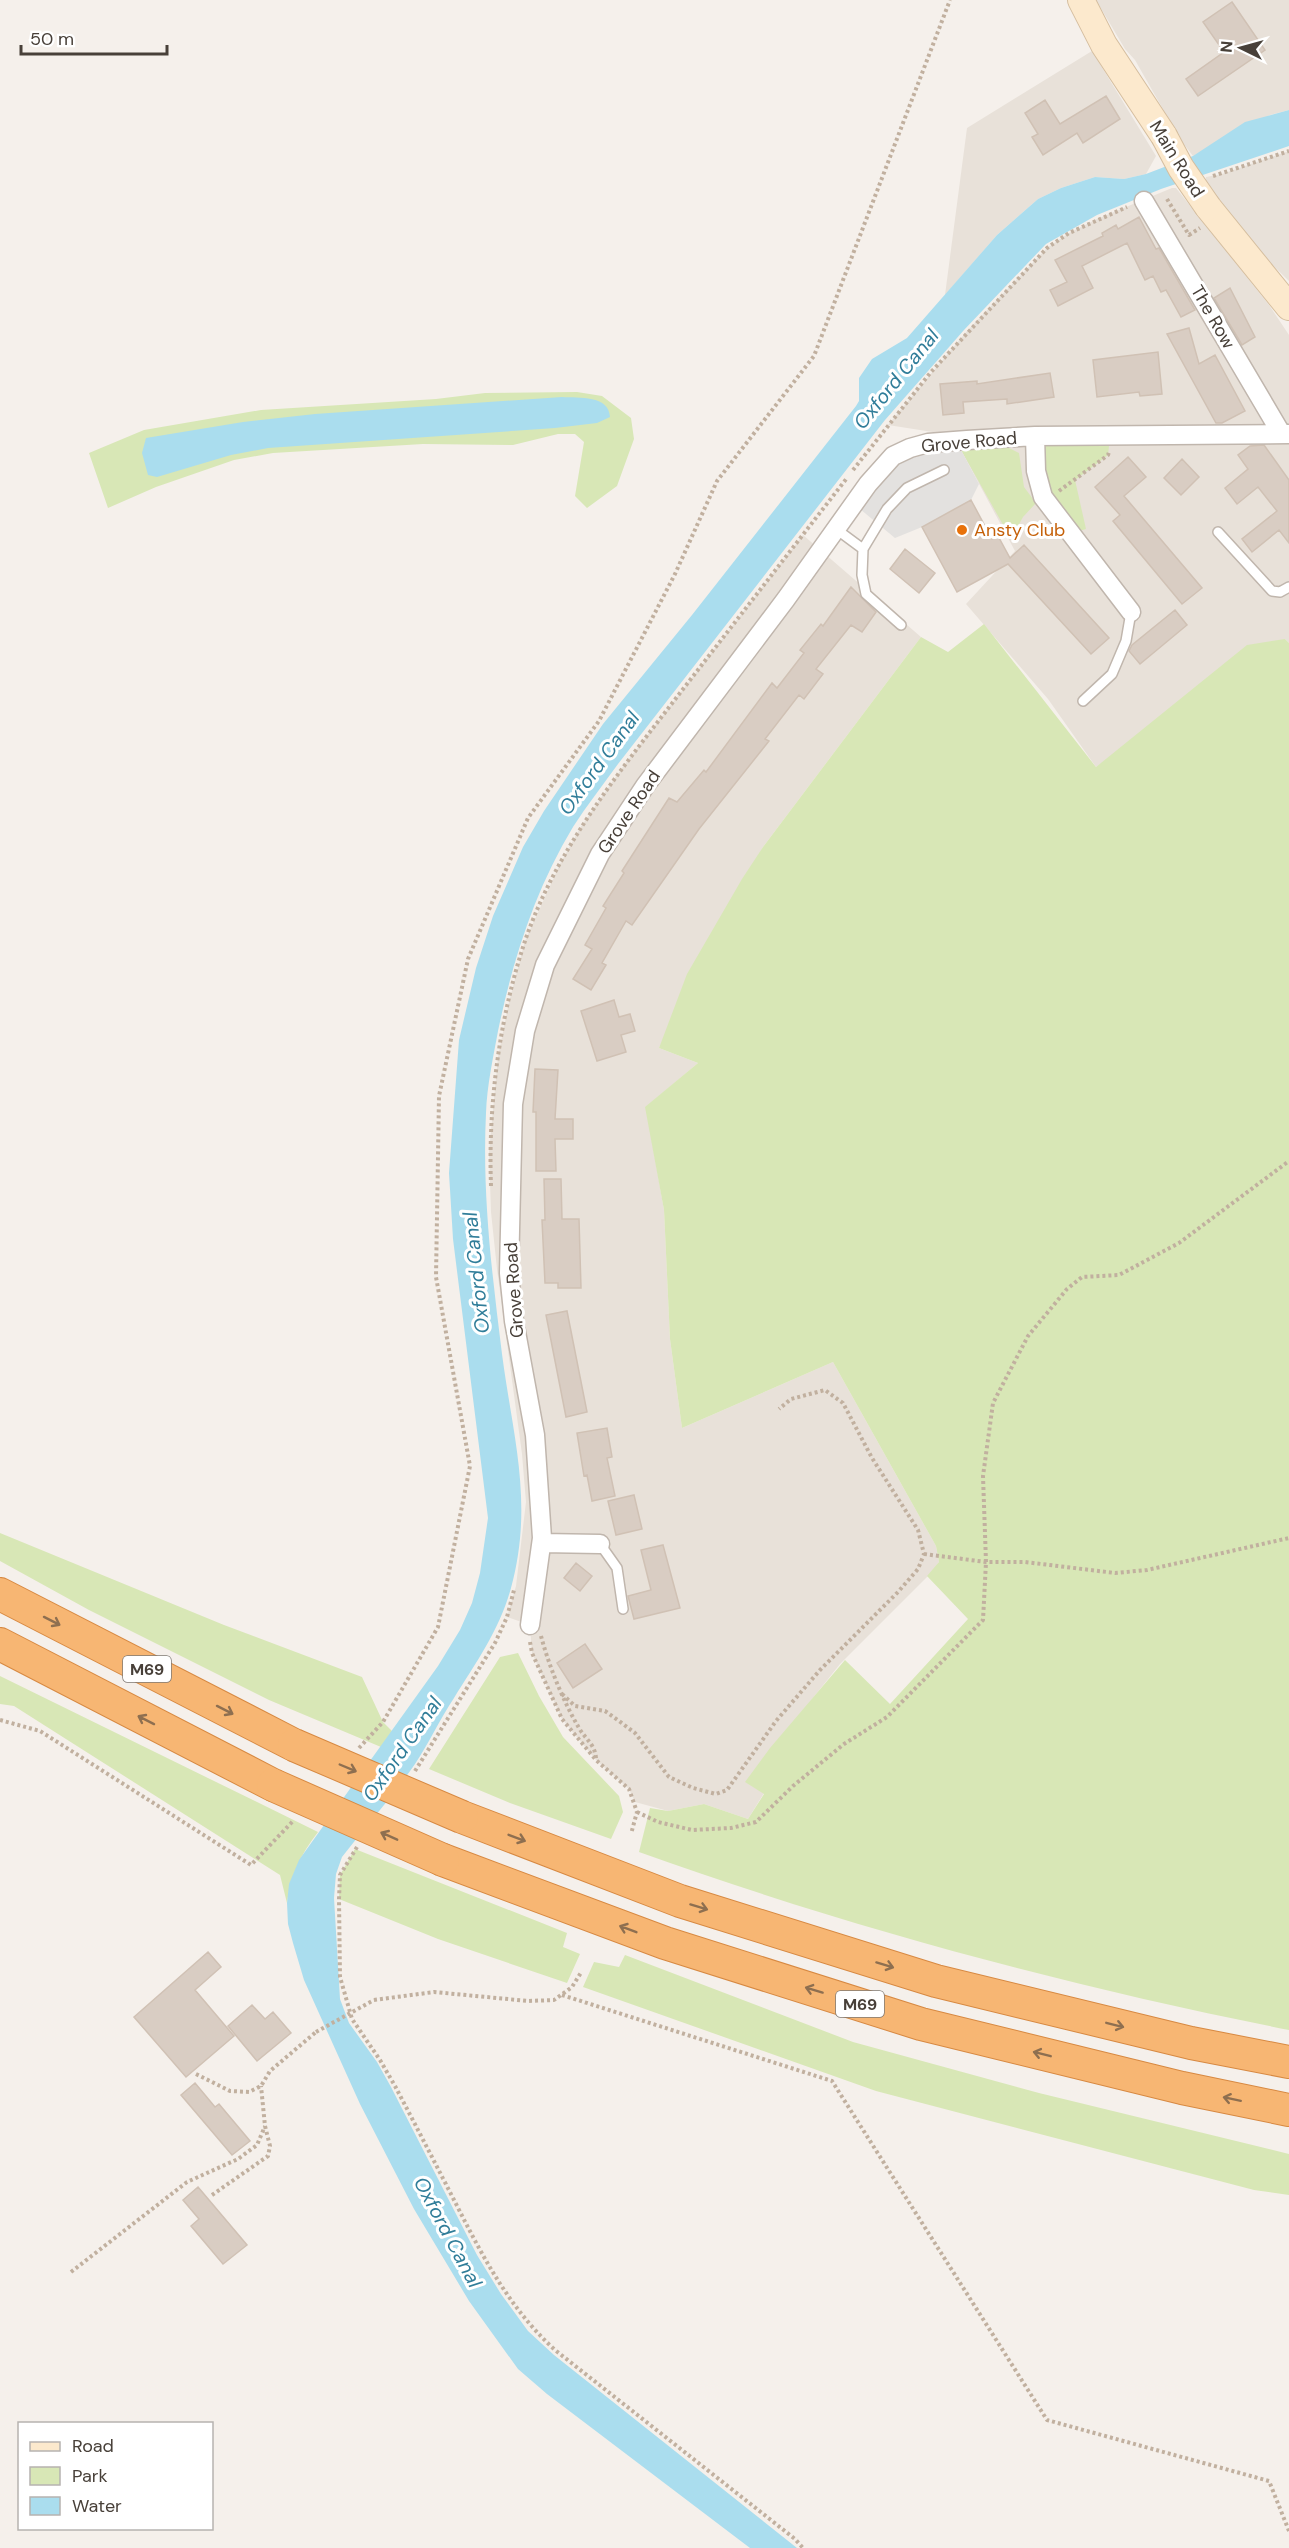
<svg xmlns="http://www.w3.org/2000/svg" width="1289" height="2548" font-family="'DM Sans',sans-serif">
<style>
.residential{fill:#e8e1d9}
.green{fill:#d8e7b6}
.parking{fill:#e3e1df}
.water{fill:#ade}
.building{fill:#d9cdc3;stroke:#d0c1b4;stroke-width:1.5}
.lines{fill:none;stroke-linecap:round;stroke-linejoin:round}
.service-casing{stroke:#c0b6ad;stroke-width:12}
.minor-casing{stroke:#c0b6ad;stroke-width:21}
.secondary-casing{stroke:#d5be9f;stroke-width:28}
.motorway-casing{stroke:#d78942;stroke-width:34}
.path{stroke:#c1b09f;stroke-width:4;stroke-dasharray:3 3;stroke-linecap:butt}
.service{stroke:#fff;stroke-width:9}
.minor{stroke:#fff;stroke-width:18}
.secondary{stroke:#fce9cd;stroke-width:26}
.motorway{stroke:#f7b673;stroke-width:32}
.secondary-bridge-casing{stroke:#d5be9f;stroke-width:28;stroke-linecap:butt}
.motorway-bridge-casing{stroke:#d78942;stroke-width:34;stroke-linecap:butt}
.path-bridge{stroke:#c1b09f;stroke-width:4;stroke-dasharray:3 3;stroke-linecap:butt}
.secondary-bridge{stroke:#fce9cd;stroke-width:26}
.motorway-bridge{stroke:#f7b673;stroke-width:32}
.oneway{stroke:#8e6f50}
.food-dot{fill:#e8710a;stroke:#fff;stroke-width:2}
.labels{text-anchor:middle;stroke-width:6;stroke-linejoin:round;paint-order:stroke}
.shield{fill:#fff;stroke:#7f7974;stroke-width:1.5}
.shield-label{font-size:16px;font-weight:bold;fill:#484039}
.street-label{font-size:18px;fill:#484039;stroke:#fff}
.food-label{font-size:18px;fill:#c56008;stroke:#fff;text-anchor:start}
.water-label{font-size:20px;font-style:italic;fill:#307d99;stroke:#fff}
</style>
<rect width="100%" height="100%" fill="#f5f0eb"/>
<!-- residential -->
<path class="residential" d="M1096,0H1289V110L1270,115L1193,156L1180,139L1135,60L1125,49Z
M1092,51L1156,156L1146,174L1124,179L1095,177L1061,188L1038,199L997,235L945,295L967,128Z
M1289,151V281L1255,248L1204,190L1206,177L1222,174Z
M1172,188H1176L1269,305L1289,335V643L1285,639L1096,767L1048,699L966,604L1015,551L961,450L959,433H939L888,425L967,331L1047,248L1069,233L1097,219Z
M803,535L921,637L763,847L659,1048L698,1063L646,1107L664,1210L670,1339L682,1428L833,1362L936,1546L939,1562L934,1570L840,1664L746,1782L764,1793L748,1819L704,1804L668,1811L635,1802L629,1789L596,1760L562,1719L532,1653L530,1625L507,1617L516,1586L526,1502L522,1454L497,1269L491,1212L489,1152L498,1057L509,1002L525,941L560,864L580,828L622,768Z"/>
<!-- green -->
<path class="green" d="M577,392L602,396L631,418L634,439L617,486L587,508L575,496L584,442L575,434H558L513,445L423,444L273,453L234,460L156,487L108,508L89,453L144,430L261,410L436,399L485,393Z
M1044,445L1109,446L1108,455L1075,480L1086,529L1079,531L1045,494L1038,448Z
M1007,447L1019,453L1024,487L1036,503L1023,517L1011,539L961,450Z
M984,624L1096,767L1247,645L1285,639L1289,643V2030C1068,1986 851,1928 639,1852L650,1808L668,1811L704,1804L748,1819L764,1794L745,1782L770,1748L845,1660L890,1704L968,1619L927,1576L939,1562L936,1546L833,1362L682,1428L670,1339L664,1210L645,1107L698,1063L659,1048L687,974L742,879L763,847L921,637L948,652Z
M0,1533L224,1625L362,1677L383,1722L393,1732L381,1747L269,1700L89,1610L0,1561Z
M518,1653L539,1696L563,1737L619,1796L623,1812L611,1839L510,1803L429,1769L500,1657Z
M0,1676L318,1832C301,1854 290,1876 287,1903L280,1875L14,1706L0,1704Z
M355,1849L567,1933L563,1947L580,1954L567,1983L438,1939L339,1899L340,1875Z
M625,1955L853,2042L1039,2093L1289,2154V2195L1254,2190L876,2091L583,1987L594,1962L619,1967Z"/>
<!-- parking -->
<path class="parking" d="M960,441L961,450L979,484L971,500L922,527L895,538L854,504L893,456Z"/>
<!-- water -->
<path class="water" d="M1289,110V146L1161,189L1097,215L1046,244L964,330L885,420L618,764C603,785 587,805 573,827C535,890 513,959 498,1031C493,1058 487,1086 486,1113C482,1194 492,1274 502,1354C513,1438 534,1503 511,1588C500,1629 476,1663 454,1698C440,1719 429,1743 415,1764C393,1796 366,1826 342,1857L336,1874L334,1898L340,1999L349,2023L377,2062L391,2087L477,2255L501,2294L528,2331L554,2355L797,2548H750L547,2394L518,2369L469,2301L414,2209L360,2104L304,1980L293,1943L288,1924L287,1903L289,1884L299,1860L438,1666L460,1630L472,1603L480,1573L488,1518L453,1239L449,1173L459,1040L476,968L493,916L523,847L544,811L603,724L692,615L856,406L859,401V378L872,359L907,338L997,235L1038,199L1061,188L1095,177L1124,179L1146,174L1193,156L1245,122Z
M562,397C579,398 609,395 610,417L597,423L555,428L268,448L231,455L157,477L148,475L142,453L146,438L243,422L315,414Z"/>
<!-- building -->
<path class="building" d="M1232,2L1265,50L1198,96L1186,79L1224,52L1203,22Z
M1106,96L1120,119L1083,143L1077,133L1043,155L1032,137L1038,134L1025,113L1045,100L1060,124Z
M1139,217L1156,249L1159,248L1195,310L1181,317L1166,290L1161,292L1153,276L1145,280L1127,243L1082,266L1093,288L1058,306L1050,290L1067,282L1055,260L1103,236L1102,233L1116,225L1118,229Z
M1230,288L1255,337L1242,345L1214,298Z
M1189,328L1199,364L1215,355L1245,411L1222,423H1216L1167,334Z
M1158,352L1162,394L1140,396L1139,392L1097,397L1093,360Z
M1050,373L1054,397L1007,404V399L963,402L964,413L943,415L940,384L977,381V384Z
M1264,445L1289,480V543L1279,530L1252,552L1242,539L1277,511L1258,487L1237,504L1225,488L1248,469L1238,455L1250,446Z
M1128,457L1146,477L1124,496L1202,588L1182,604L1113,521L1120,515L1095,487Z
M1182,459L1199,477L1181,495L1164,478Z
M971,500L992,539L998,536L1010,558L1024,545L1109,638L1091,654L1008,564L957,592L922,527Z
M905,549L935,573L919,593L890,569Z
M851,587L876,612L862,632L851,625L816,669L823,674L804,699L799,695L765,739L769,741L699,829L632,925L626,921L602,963L606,965L591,990L573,979L592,949L585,945L606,908L603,906L624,873L622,871L669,798L677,802L704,770L706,772L772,683L777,688L804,653L800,650L821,624L823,626Z
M1175,610L1187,625L1140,664L1129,651L1132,645Z
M614,1000L619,1017L630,1014L635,1031L621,1035L626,1052L597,1061L581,1011Z
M535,1069L558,1070L555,1119H573V1139H555L556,1171H536V1112H533Z
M544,1179H561L562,1219H579L581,1288H558V1283H545L542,1220H545Z
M567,1311L587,1412L566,1417L546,1315Z
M607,1428L612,1457L607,1458L615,1496L592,1501L587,1475L584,1476L577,1433Z
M634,1495L642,1529L616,1535L608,1501Z
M663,1545L680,1608L634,1619L628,1596L651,1590L641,1550Z
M576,1563L592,1576L580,1591L564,1578Z
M585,1644L602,1669L573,1688L557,1663Z
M208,1952L221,1967L195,1990L234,2036L186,2077L134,2017Z
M252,2005L265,2019L273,2012L291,2033L257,2061L228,2026Z
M195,2083L215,2107L219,2104L250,2141L232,2155L181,2095Z
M198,2187L247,2245L223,2264L191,2226L199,2219L183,2200Z"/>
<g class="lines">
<!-- service casing -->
<g class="service-casing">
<path id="service" d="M836,529L863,549L887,509L907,488L944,470
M1218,532L1272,591L1280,592L1289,587
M863,549L862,575L866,594L901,625
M1083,701L1112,674L1126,641L1131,612
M600,1544L617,1568L623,1609"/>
</g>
<!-- minor casing -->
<g class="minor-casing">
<path id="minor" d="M1144,201L1281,433
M1035,436L1036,471L1043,497L1131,612
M542,1543L600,1544
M530,1625L542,1538L535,1435L514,1321L509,1273L513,1104L525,1031L545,965L600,854L645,786L786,599L868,484L893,456L910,448L928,443L967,440L1035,436L1289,434"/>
</g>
<!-- secondary casing -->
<g class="secondary-casing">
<path id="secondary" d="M1081,0L1104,45L1164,136
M1208,207L1289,307"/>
</g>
<!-- motorway casing -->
<g class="motorway-casing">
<path id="motorway" d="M0,1594L294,1745
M0,1644L273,1785
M462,1817L680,1901L936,1981L1191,2043L1289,2062
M443,1860L665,1943L921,2024L1182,2088L1289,2110"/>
</g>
<!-- path -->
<path class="path" d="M1213,176L1289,151
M1167,199L1189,235L1200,228
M853,470L931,372L1047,248L1069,233L1127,207
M1059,491L1108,455L1109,452
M491,1186C488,1105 499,1019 525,941C557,847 621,770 680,693C736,621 791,550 847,478
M924,1554L986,1562H1025L1115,1573L1147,1570L1289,1538
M541,1636C549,1666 563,1701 579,1728C586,1740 596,1745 596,1760
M530,1642L532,1653L562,1719L596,1760L629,1789L637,1812L631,1834
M562,1694L575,1706L605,1711L619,1721L635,1733L669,1777L693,1788L716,1794L727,1790L776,1721L820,1670L898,1592L918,1569L924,1554L918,1530L872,1458L843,1403L825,1390L791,1399L779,1409
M0,1720L40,1731L251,1865L294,1820
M359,1748L383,1722L438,1627L470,1466L436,1277L439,1096L468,959L528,818L599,721L675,574L717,481L814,356L950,0
M415,1771L495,1643L507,1617L514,1590
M637,1812L658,1822L692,1830L731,1828L756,1822L793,1786L844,1744L887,1717L983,1620L986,1562L983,1476L993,1403L1028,1336L1067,1289L1082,1277L1119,1275L1179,1243L1289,1161
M357,1847L340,1875L339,1899L340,1977L352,2019L380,2060L395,2086C414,2122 433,2159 452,2196C481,2253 507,2306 555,2350L795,2539L803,2548
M562,1995L832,2081L1047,2420L1269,2481L1289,2531
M374,2000L434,1992L528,2001L554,2000L572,1987L582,1971
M196,2074L230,2091L249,2092L261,2086L270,2071L316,2032
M212,2195L268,2156L270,2146L265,2126L261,2086
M71,2272L187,2182L238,2159L257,2145L265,2126"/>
<!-- service -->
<use href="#service" class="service"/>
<!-- minor -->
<use href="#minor" class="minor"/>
<!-- secondary -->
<use href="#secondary" class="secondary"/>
<!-- motorway -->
<use href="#motorway" class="motorway"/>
<!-- secondary-bridge casing -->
<g class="secondary-bridge-casing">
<path id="secondary-bridge" d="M1164,136L1181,168L1208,207"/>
</g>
<!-- motorway-bridge casing -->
<g class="motorway-bridge-casing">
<path id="motorway-bridge" d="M294,1745L462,1817
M273,1785L443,1860"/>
</g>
<!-- path-bridge -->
<path class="path-bridge" d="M316,2032L374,2000"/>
<!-- secondary-bridge -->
<use href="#secondary-bridge" class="secondary-bridge"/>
<!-- motorway-bridge -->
<use href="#motorway-bridge" class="motorway-bridge"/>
</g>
<!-- one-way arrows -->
<defs><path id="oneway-shaft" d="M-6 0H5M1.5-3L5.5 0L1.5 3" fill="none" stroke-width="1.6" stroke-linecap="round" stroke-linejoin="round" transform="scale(1.5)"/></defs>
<g class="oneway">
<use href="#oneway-shaft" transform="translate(52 1621) rotate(27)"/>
<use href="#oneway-shaft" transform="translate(225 1710) rotate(27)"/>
<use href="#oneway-shaft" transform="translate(146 1720) rotate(-153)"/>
<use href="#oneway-shaft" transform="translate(348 1768) rotate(23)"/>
<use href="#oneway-shaft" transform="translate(389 1836) rotate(-156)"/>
<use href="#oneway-shaft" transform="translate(517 1838) rotate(21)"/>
<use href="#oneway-shaft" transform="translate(699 1907) rotate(17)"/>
<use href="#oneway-shaft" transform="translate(628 1929) rotate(-159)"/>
<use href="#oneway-shaft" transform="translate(885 1965) rotate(17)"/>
<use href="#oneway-shaft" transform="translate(814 1990) rotate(-163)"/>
<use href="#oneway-shaft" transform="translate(1115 2025) rotate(14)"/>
<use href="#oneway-shaft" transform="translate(1042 2054) rotate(-166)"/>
<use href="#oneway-shaft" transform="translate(1232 2099) rotate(-168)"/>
</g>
<!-- markers -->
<circle class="food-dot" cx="962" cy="530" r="6"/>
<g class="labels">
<!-- shield labels -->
<g class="shield">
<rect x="123" y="1656" width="48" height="26" rx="4.5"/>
<rect x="836" y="1991" width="48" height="26" rx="4.5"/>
</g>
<g class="shield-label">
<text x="147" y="1675">M69</text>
<text x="860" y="2010">M69</text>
</g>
<!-- street labels -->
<g class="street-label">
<text transform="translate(1177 159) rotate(58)" y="6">Main Road</text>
<text transform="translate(1213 317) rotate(60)" y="6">The Row</text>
<text transform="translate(969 442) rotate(-5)" y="6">Grove Road</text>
<text transform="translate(629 812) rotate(-56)" y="6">Grove Road</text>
<text transform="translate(514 1290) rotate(-94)" y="6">Grove Road</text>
</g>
<!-- food labels -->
<g class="food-label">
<text x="974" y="536">Ansty Club</text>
</g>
<!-- water labels -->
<g class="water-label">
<text transform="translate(896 379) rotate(-51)" y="7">Oxford Canal</text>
<text transform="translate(599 763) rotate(-54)" y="7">Oxford Canal</text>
<text transform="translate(476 1273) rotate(-96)" y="7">Oxford Canal</text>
<text transform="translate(402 1749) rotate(-55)" y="7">Oxford Canal</text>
<text transform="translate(448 2232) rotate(62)" y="7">Oxford Canal</text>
</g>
</g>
<!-- legend -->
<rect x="18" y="2422" width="195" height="108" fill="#ffffff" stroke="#b6b3b0" stroke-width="1.5"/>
<rect x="30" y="2442" width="30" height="9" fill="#fce9cd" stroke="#b6b3b0" stroke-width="1.5"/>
<text x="72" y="2452" font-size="18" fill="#484039">Road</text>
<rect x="30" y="2467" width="30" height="18" fill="#d8e7b6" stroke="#b6b3b0" stroke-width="1.5"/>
<text x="72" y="2482" font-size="18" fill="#484039">Park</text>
<rect x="30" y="2497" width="30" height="18" fill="#aaddee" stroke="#b6b3b0" stroke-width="1.5"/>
<text x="72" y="2512" font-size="18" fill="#484039">Water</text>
<!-- north arrow -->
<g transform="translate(1241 48) rotate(275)" stroke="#ffffff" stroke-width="4.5" paint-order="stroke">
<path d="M0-4.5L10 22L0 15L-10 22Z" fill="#484039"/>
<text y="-9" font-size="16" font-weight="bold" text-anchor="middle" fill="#484039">N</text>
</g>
<!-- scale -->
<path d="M21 45v9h146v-9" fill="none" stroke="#484039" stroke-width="3"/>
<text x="30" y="45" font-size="18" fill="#484039" stroke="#ffffff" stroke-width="4.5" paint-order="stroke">50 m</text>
</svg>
